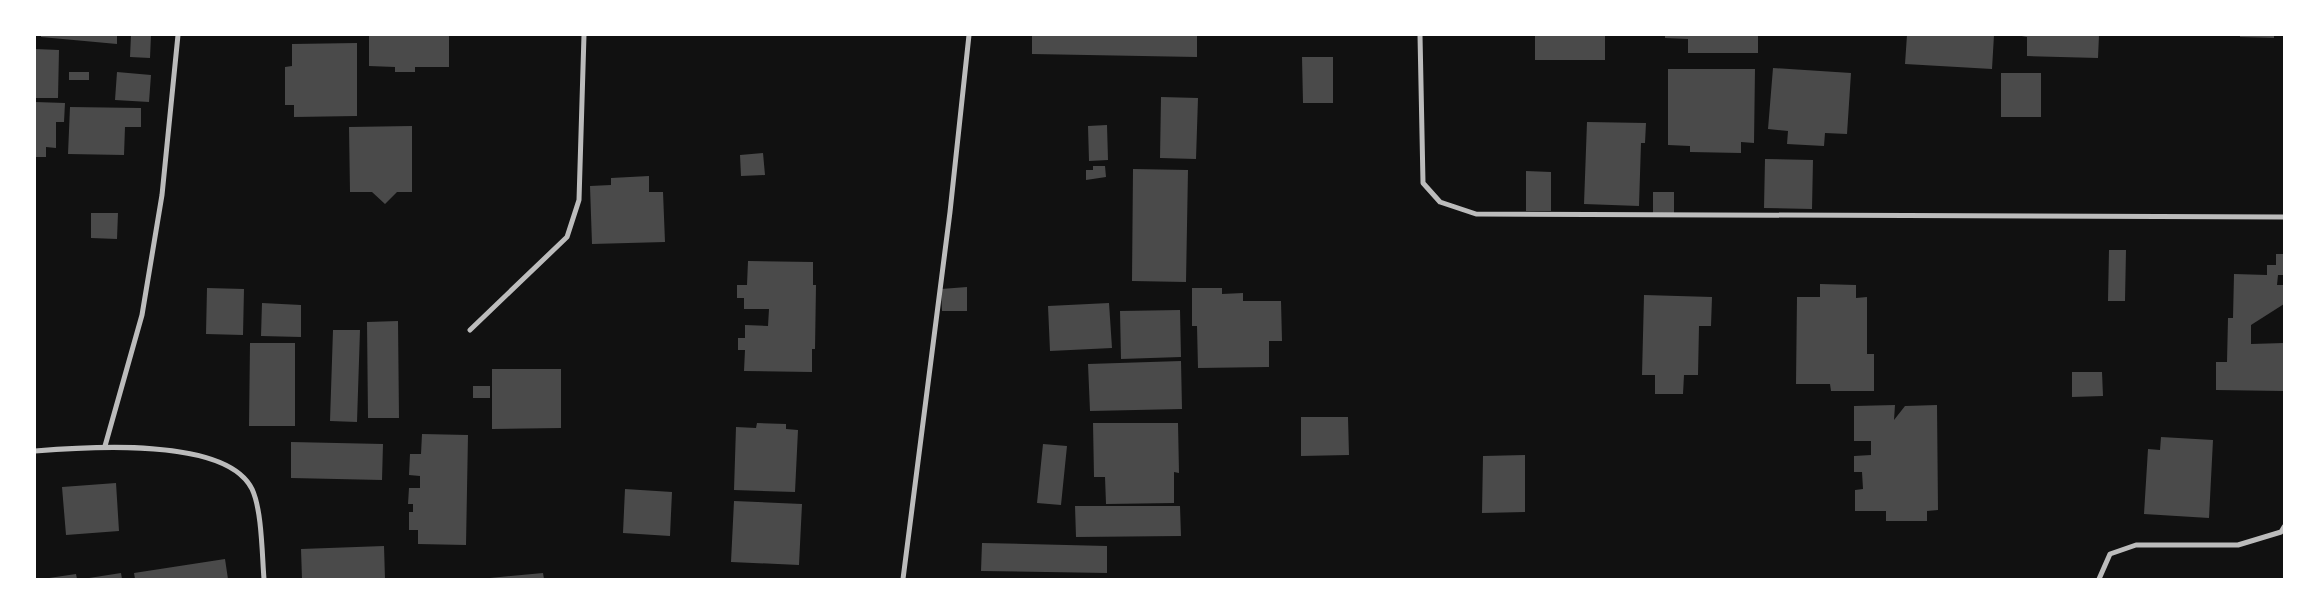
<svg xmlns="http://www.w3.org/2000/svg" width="2319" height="614" font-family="'IBM Plex Serif',serif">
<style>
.building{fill:#4a4a4a}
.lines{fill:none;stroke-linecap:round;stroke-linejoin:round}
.minor{stroke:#bcbcbc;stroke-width:5}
</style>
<rect width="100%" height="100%" fill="#111"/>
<!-- building -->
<path class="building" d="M41,35H117V44L41,37Z
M131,35H151L150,58L130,57Z
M369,35H449V67H415V72H395V67L369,66Z
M1032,35H1197V57L1032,54Z
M1535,35H1605V60H1535Z
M1665,35H1758V53H1688V39L1665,38Z
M1907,35H1994L1992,69L1905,64Z
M2016,35H2099L2098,58L2027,56V37Z
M2240,35H2274V38L2240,37Z
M357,43V116L294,117V105H285V67L292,66V44Z
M35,49L59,50L58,98H35Z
M1302,57H1333V103H1303Z
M1773,68L1851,73L1847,134L1825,133L1824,146L1787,144L1788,131L1768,129Z
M1668,69H1755L1754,143L1741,142V153L1690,152V146L1668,145Z
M69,72H89V80H69Z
M117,72L151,75L149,102L115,100Z
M2001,73H2041V117H2001Z
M1161,97L1198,98L1196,159L1160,158Z
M35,102L65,103L64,122H56V148L46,147V157H35Z
M70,107L141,108V127H125L124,155L68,154Z
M1587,122L1646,123L1645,143H1641L1639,206L1584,204Z
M1107,125L1108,160L1089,161L1088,126Z
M412,126V192H397L385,204L372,192H350L349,127Z
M763,153L765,175L741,176L740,155Z
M1765,159L1813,160L1812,209L1764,208Z
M1093,166H1105L1106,177L1086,180V170H1093Z
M1133,169L1188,170L1186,282L1132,281Z
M1526,171L1551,172V211H1526Z
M649,176V192H663L665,242L592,244L590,186L611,185V178Z
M1653,192H1674V213H1653Z
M91,213H118L117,239L91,238Z
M2109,250H2126L2125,301H2108Z
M2276,254H2284V275H2278L2277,285H2284V304L2251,325V344L2284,343V391L2216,390V362H2227L2228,318H2233L2234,274L2267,275V265H2276Z
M748,261L813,262V285H816L815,349H812V372L744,371L745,350H738V338H745V325L768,326L769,309H744V298H737V285H747Z
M1820,284L1856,285V298L1867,297V354H1874V391H1831L1830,384H1796L1797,297H1820Z
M967,287V311H942L941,289Z
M207,288L244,289L243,335L206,334Z
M1192,288H1222V294L1243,293V301H1281L1282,341H1269V367L1198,368L1197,326H1192Z
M1644,295L1712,297L1711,326H1699L1698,375H1684L1683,394H1655V375H1642Z
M262,303L301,305V337L261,336Z
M1109,303L1112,348L1050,351L1048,306Z
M1180,310L1181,357L1121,359L1120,311Z
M398,321L399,418H368L367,322Z
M333,330H360L357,422L330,421Z
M250,343H295V426H249Z
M1181,361L1182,409L1090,411L1088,364Z
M492,369H561V428L492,429Z
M2072,372H2102L2103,396L2072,397Z
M473,386H490V398H473Z
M1895,405L1894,420L1905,406L1937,405L1938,510L1927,511V521H1886V511H1855V490L1863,489L1862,472H1854V456L1871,455V441H1854V406Z
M1301,417H1348L1349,455L1301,456Z
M757,423L786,424V429L798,430L795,492L734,490L736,427L756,428Z
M1093,423H1178L1179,473L1174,472V503L1106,504L1105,477H1094Z
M422,434L468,435L466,545L418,544V530H409V512H413V504H408L409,488H420V476L409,475L410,454H421Z
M2161,437L2213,440L2209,518L2144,514L2148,449L2160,450Z
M291,442L383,444L382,480L291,478Z
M1043,444L1067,446L1061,505L1037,503Z
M1525,455V512L1482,513L1483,456Z
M116,483L119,531L66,535L62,487Z
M625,489L672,492L670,536L623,533Z
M734,501L802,504L799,565L731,562Z
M1075,506H1180L1181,536L1076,537Z
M982,543L1107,546V573L981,571Z
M384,546L385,579H302L301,549Z
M225,559L228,579H135L134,573Z
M121,573L122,579H89V578Z
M543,573L544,579H490V578Z
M76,574L77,579H49V578Z"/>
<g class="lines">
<!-- minor -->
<path class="minor" d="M1420,35L1423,183L1440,202L1476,214L2284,217
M470,330L567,237L579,200L584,35
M105,446L142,315L162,195L178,35
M35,451C84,447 226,436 252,489C262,510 262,555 264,579
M903,579L950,212L969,35
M2099,579L2110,554L2136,545H2238L2281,532L2284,527"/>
</g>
<!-- border -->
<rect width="2319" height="614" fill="none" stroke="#ffffff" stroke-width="72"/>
</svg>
